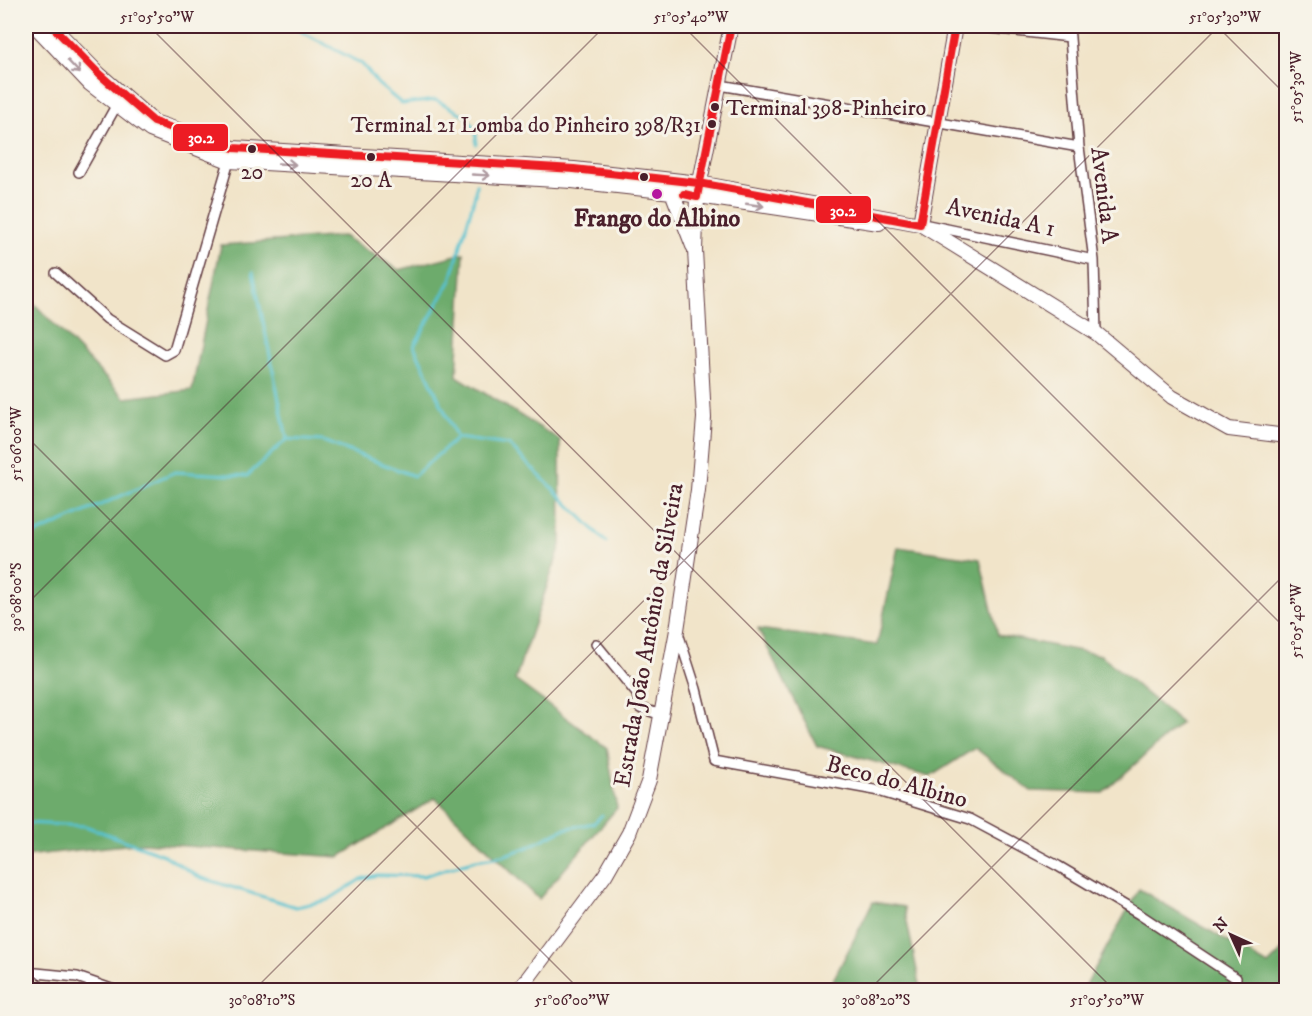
<svg xmlns="http://www.w3.org/2000/svg" width="1312" height="1016" font-family="'IM FELL DW Pica',serif">
<style>
.forest{fill:#6dab6c;stroke:#5c654c;stroke-width:1.5}
.lines{fill:none;stroke-linecap:round;stroke-linejoin:round}
.stream{stroke:#56c2d0;stroke-width:3}
.street-casing{stroke:#633d43;stroke-width:12}
.secondary-casing{stroke:#633d43;stroke-width:16}
.street{stroke:#fff;stroke-width:9}
.secondary{stroke:#fff;stroke-width:14}
.bus-1-casing{stroke:#f7f3e8;stroke-width:12}
.bus-1{stroke:#ed1c24;stroke-width:8}
.oneway{stroke:#ae9aa0}
.ticks{fill:none;stroke:#4a1f2b;stroke-width:1.5;stroke-opacity:0.45}
.bus-dot{fill:#4a1f2b;stroke:#f7f3e8;stroke-width:2}
.poi-dot{fill:#b5179e;stroke:#f7f3e8;stroke-width:2}
.labels{text-anchor:middle;stroke-width:6;stroke-linejoin:round;paint-order:stroke}
.bus-label{font-size:22px;fill:#4a1f2b;stroke:#f7f3e8}
.street-label{font-size:24px;fill:#4a1f2b;stroke:#f7f3e8}
.poi-label{font-size:24px;font-weight:bold;fill:#4a1f2b;stroke:#f7f3e8}
.line-badge{stroke:#f7f3e8;stroke-width:2}
.badge-label{font-size:16px;text-anchor:middle;font-weight:bold;fill:#fff}
.neatline{fill:none;stroke:#4a1f2b;stroke-width:2}
.ticks-label{font-size:15px;text-anchor:middle;fill:#4a1f2b}
</style>
<rect width="100%" height="100%" fill="#f7f3e8"/>
<filter id="ink" filterUnits="userSpaceOnUse"><feTurbulence type="fractalNoise" baseFrequency=".0167" numOctaves="2"/><feDisplacementMap in="SourceGraphic" scale="12" xChannelSelector="R" yChannelSelector="G"/><feConvolveMatrix kernelMatrix="1 2 1 2 8 2 1 2 1" color-interpolation-filters="sRGB"/></filter>
<filter id="wash" filterUnits="userSpaceOnUse"><feTurbulence type="fractalNoise" baseFrequency=".008" numOctaves="4" result="noise"/><feDisplacementMap in="SourceGraphic" scale="24" xChannelSelector="R" yChannelSelector="G"/><feGaussianBlur stdDeviation="1.35" result="paint"/><feColorMatrix in="noise" values="0 0 0 0 0 0 0 0 0 0 0 0 0 0 0 0 0 1.4 0 .05"/><feComposite in="paint" operator="in"/></filter>
<g filter="url(#wash)">
<rect width="100%" height="100%" fill="#f1e4c9"/>
<!-- forest -->
<path class="forest" d="M343,236L399,270L464,253L457,376L560,440L561,545L515,680L607,748L617,808L539,899L435,798L339,857L143,843L26,856V295L125,398L192,390L221,245Z
M898,547L980,559L998,635L1101,655L1181,723L1103,793L1031,791L975,748L930,777L817,746L758,629L877,645Z
M1139,889L1268,965L1286,947V990H1083Z
M873,902L904,907L921,990H828Z"/>
<g class="lines">
<!-- stream -->
<path class="stream" d="M229,26H232
M291,26L362,64L378,84L402,104L436,100L466,116L476,131V144
M26,193V205
M253,272L287,439
M457,438L414,346L451,280L475,195L476,184
M26,538L175,472L247,476L287,439L323,441L414,476L457,438L509,445L606,542
M26,823L85,826L164,855L199,877L296,907L328,900L361,879L377,875L423,876L476,860L502,856L526,848L564,829L594,823L602,815"/>
</g>
</g>
<g filter="url(#ink)">
<g class="lines">
<!-- street casing -->
<g class="street-casing">
<path id="street" d="M972,26L1070,37
M1069,26L1079,147L1094,260L1096,333
M720,85L1079,147
M79,172L116,106
M928,225L1094,260
M56,273L107,319L165,355L174,350L229,161
M678,633L696,689L714,761L875,790L970,819L1058,866L1139,914L1236,978
M596,644L637,694L640,708L662,715
M26,972L77,977L114,990"/>
</g>
<!-- secondary casing -->
<g class="secondary-casing">
<path id="secondary" d="M35,26L90,84L150,130L229,161L572,181L672,192L879,223
M52,26L99,74L154,122L233,148L574,169L699,183L920,224L1096,333L1172,397L1229,429L1286,436
M672,192L693,246
M920,224L955,26
M519,990L605,875L629,833L649,780L677,630L698,490L704,418L695,250L697,197L731,26"/>
</g>
<!-- street -->
<use href="#street" class="street"/>
<!-- secondary -->
<use href="#secondary" class="secondary"/>
<!-- bus-1 casing -->
<g class="bus-1-casing">
<path id="bus-1" d="M52,26L99,74L154,122L233,148L574,169L699,183L920,224L955,26
M684,194L697,197L731,26"/>
</g>
<!-- bus-1 -->
<use href="#bus-1" class="bus-1"/>
</g>
<!-- one-way arrows -->
<defs><path id="oneway-shaft" d="M-6 0H5M1.5-3L5.5 0L1.5 3" fill="none" stroke-width="1.6" stroke-linecap="round" stroke-linejoin="round" transform="scale(1.5)"/></defs>
<g class="oneway">
<use href="#oneway-shaft" transform="translate(74 67) rotate(47)"/>
<use href="#oneway-shaft" transform="translate(287 164) rotate(3)"/>
<use href="#oneway-shaft" transform="translate(481 175) rotate(3)"/>
<use href="#oneway-shaft" transform="translate(755 205) rotate(8)"/>
</g>
</g>
<!-- ticks -->
<path class="ticks" d="M149,26L1114,990M683,26L1286,629M1217,26L1286,95M26,436L580,990M26,605L605,26M26,970L46,990M254,990L1219,26M869,990L1286,573"/>
<!-- markers -->
<g class="bus-dot">
<circle cx="715" cy="107" r="5"/>
<circle cx="712" cy="124" r="5"/>
<circle cx="252" cy="149" r="5"/>
<circle cx="371" cy="157" r="5"/>
<circle cx="644" cy="177" r="5"/>
</g>
<circle class="poi-dot" cx="657" cy="194" r="6"/>
<g class="labels">
<!-- bus labels -->
<g class="bus-label">
<text x="726" y="115" text-anchor="start">Terminal 398-Pinheiro</text>
<text x="701" y="132" text-anchor="end">Terminal 21 Lomba do Pinheiro 398/R31</text>
<text x="252" y="179">20</text>
<text x="371" y="187">20 A</text>
</g>
<!-- street labels -->
<g class="street-label">
<text transform="translate(1105 195) rotate(83)" y="8">Avenida A</text>
<text transform="translate(1001 217) rotate(12)" y="8">Avenida A 1</text>
<text transform="translate(648 635) rotate(-80)" y="8">Estrada João Antônio da Silveira</text>
<text transform="translate(897 781) rotate(15)" y="8">Beco do Albino</text>
</g>
<!-- poi labels -->
<g class="poi-label">
<text x="657" y="226">Frango do Albino</text>
</g>
</g>
<g class="line-badge">
<rect x="172" y="123" width="57" height="29" rx="6" fill="#ed1c24"/>
<rect x="815" y="195" width="57" height="29" rx="6" fill="#ed1c24"/>
</g>
<g class="badge-label">
<text x="201" y="143">30.2</text>
<text x="843" y="216">30.2</text>
</g>
<!-- margin -->
<rect width="1312" height="1016" fill="none" stroke="#f7f3e8" stroke-width="66"/>
<!-- north arrow -->
<g transform="translate(1231 935) rotate(315)" stroke="#f7f3e8" stroke-width="4.5" paint-order="stroke">
<path d="M0-4.5L10 22L0 15L-10 22Z" fill="#4a1f2b"/>
<text y="-9" font-size="16" font-weight="bold" text-anchor="middle" fill="#4a1f2b">N</text>
</g>
<rect x="33" y="33" width="1246" height="950" class="neatline"/>
<g class="ticks-label">
<text x="157" y="22">51°05'50"W</text>
<text x="691" y="22">51°05'40"W</text>
<text x="1225" y="22">51°05'30"W</text>
<text transform="translate(1296 87) rotate(-90)" y="5">51°05'30"W</text>
<text transform="translate(16 444) rotate(-90)" y="5">51°06'00"W</text>
<text transform="translate(16 597) rotate(-90)" y="5">30°08'00"S</text>
<text transform="translate(1296 621) rotate(-90)" y="5">51°05'40"W</text>
<text x="262" y="1005">30°08'10"S</text>
<text x="572" y="1005">51°06'00"W</text>
<text x="876" y="1005">30°08'20"S</text>
<text x="1107" y="1005">51°05'50"W</text>
</g>
</svg>
